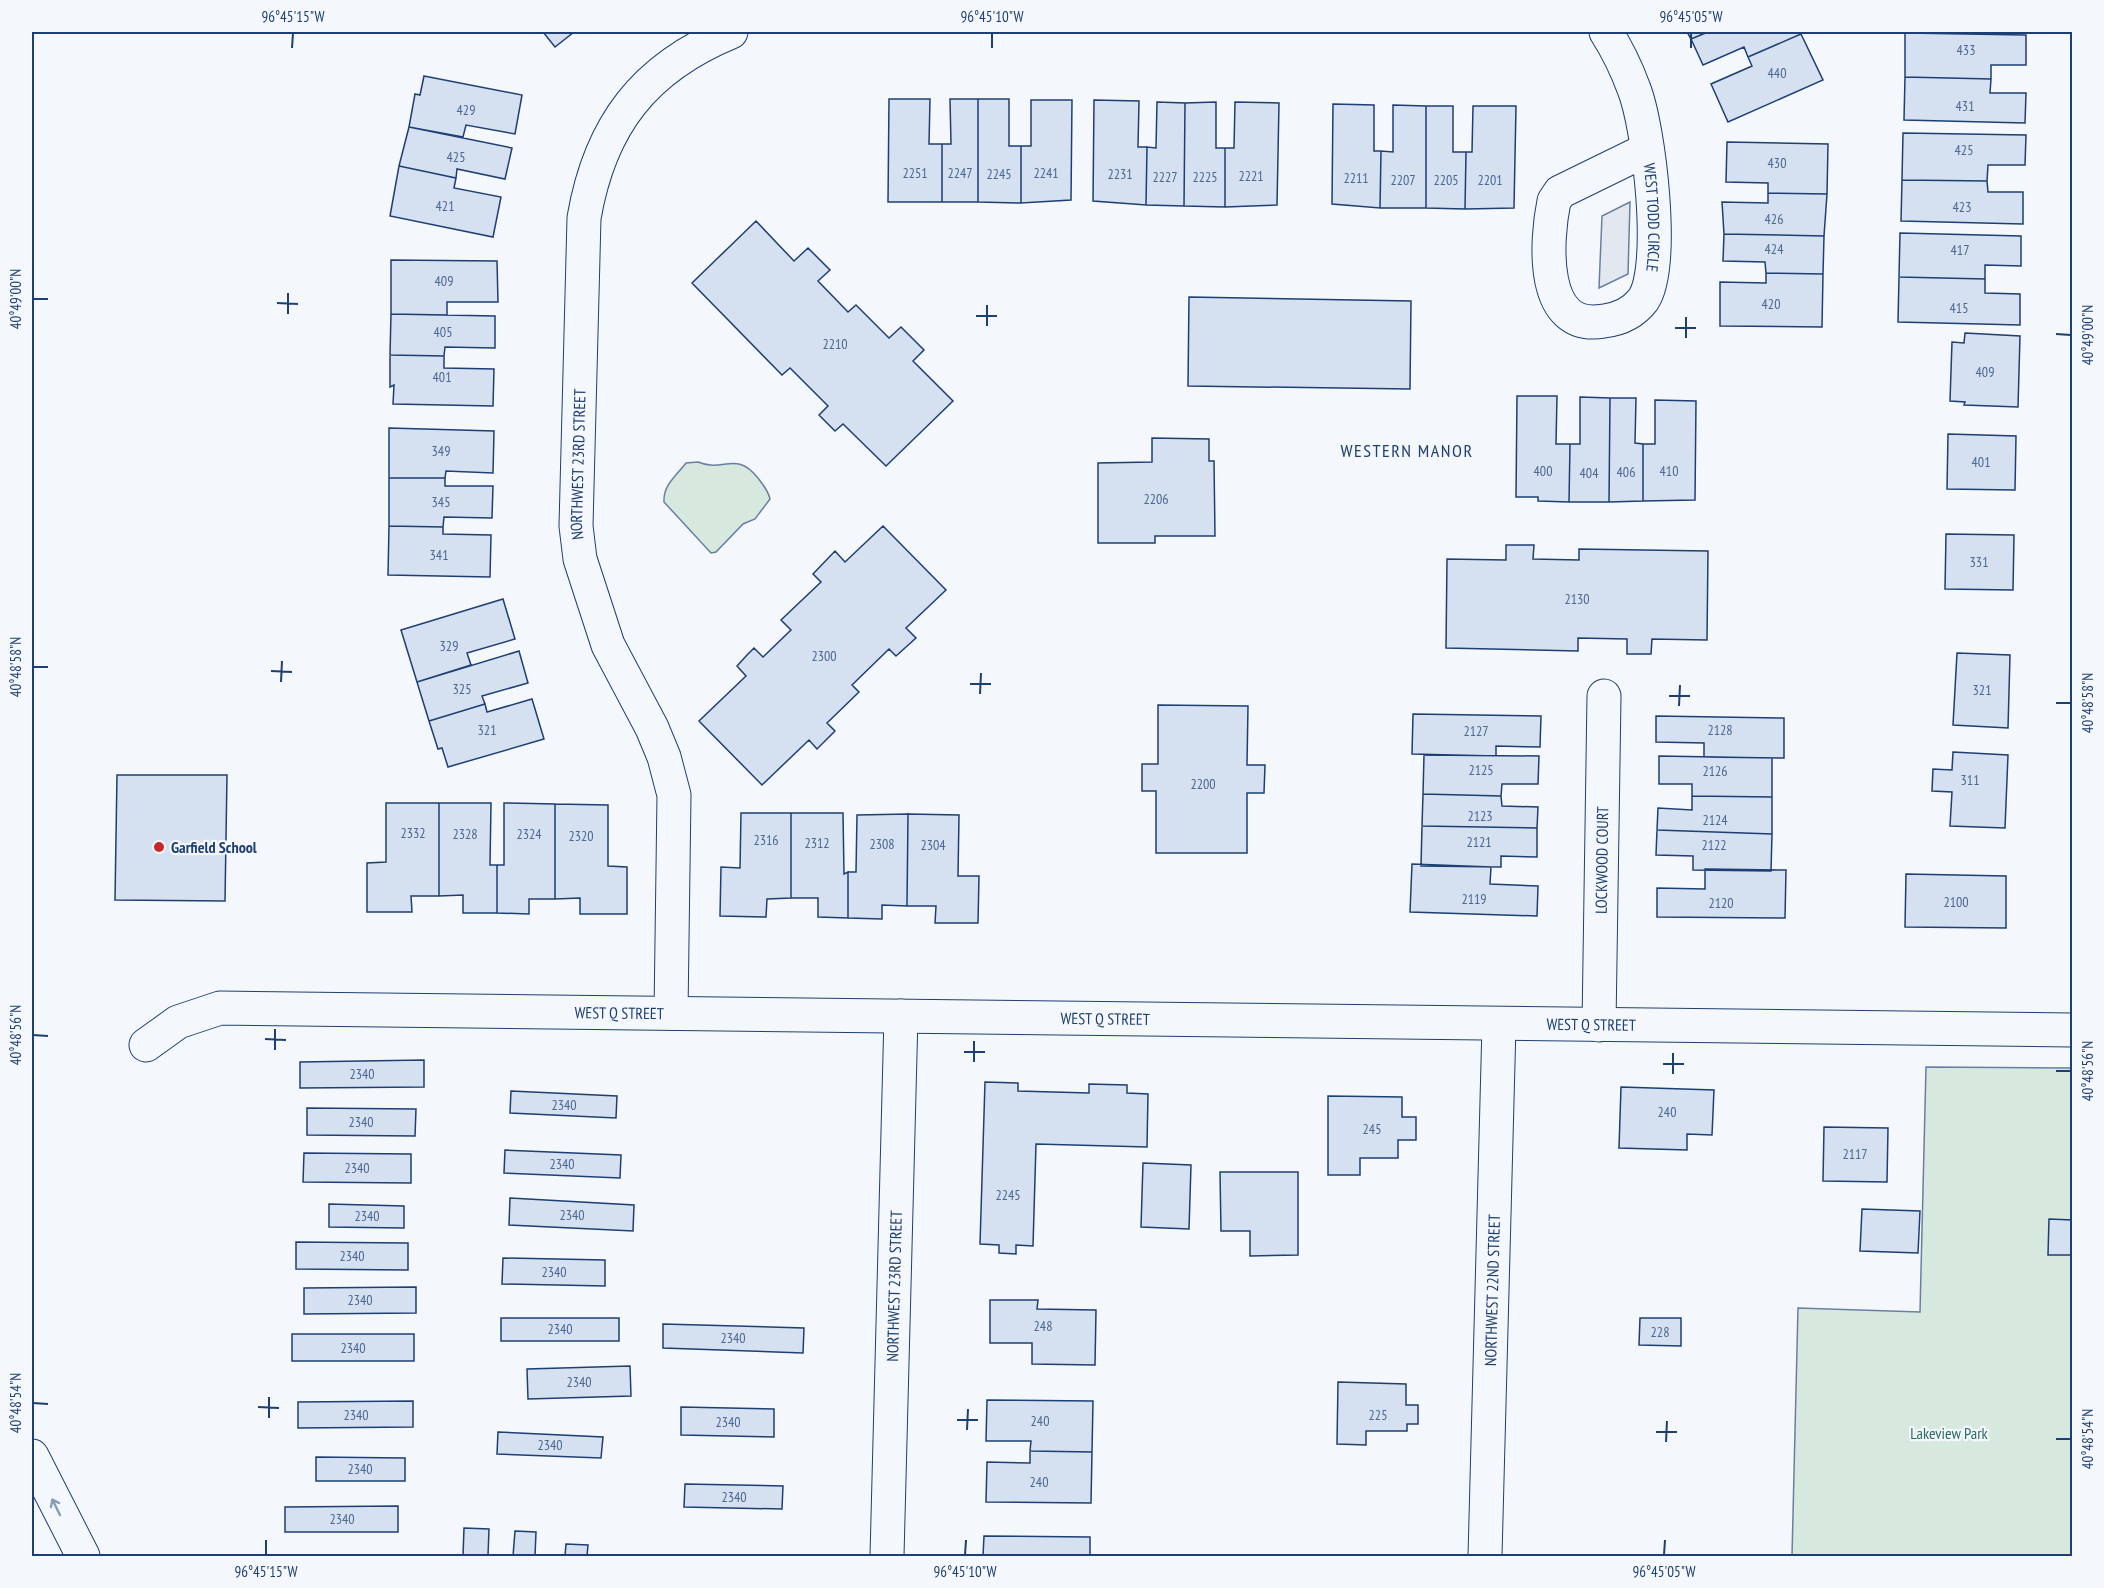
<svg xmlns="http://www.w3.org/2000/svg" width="2104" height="1588" font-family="'PT Sans Narrow',sans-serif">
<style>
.green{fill:#d7e8df;stroke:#687fa3;stroke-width:1.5}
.parking{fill:#e3e8f0;stroke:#687fa3;stroke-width:1.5}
.building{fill:#d5e0f0;stroke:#1d3f73;stroke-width:1.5}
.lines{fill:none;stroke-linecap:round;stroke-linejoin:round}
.minor-casing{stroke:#1d3f73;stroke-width:35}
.highway-casing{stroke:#1d3f73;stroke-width:35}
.minor{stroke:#f4f7fb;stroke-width:33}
.highway{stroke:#f4f7fb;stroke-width:33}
.oneway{stroke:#889bb7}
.ticks{fill:none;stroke:#1d3f73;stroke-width:2}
.poi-dot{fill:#c62828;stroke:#f4f7fb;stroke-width:2}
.labels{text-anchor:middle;stroke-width:4.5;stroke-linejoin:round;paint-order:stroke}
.number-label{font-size:14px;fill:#4b6792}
.street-label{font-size:16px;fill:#1d3f73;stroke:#f4f7fb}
.poi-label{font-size:16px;font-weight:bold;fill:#1d3f73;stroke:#f4f7fb;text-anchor:start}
.park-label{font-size:16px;fill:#2c6c60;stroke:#f4f7fb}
.neighbourhood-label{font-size:18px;letter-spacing:1.5px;fill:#1d3f73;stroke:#f4f7fb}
.neatline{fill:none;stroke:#1d3f73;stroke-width:2}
.ticks-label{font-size:15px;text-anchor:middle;fill:#1d3f73}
</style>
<rect width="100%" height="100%" fill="#f4f7fb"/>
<!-- green -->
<path class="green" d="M698,462C724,473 735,450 758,478C763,485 768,490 770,499L755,519L743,524L716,552L711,553L664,502C663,485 676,476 686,463Z
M1926,1067L2072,1068V1556H1792L1798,1308L1920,1312Z"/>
<!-- parking -->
<path class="parking" d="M1630,202L1628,274L1599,288L1602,216Z"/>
<!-- building -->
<path class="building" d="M543,32H574L555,47Z
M1687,32H1708L1691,39Z
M1708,32H1800L1801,34L1748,57L1744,47L1703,65L1691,39Z
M1905,33L2026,35V65H1991V79L1905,77Z
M1801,34L1823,80L1728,122L1711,84L1752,66L1748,57Z
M424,76L522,95L515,134L466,125L463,137L409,127L415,94L420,95Z
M1905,77L1991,79L1990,93H2026L2025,123L1904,120Z
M889,99H930L929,144H942V202H888Z
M950,99H978V202H942V144H951Z
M978,99H1009V146H1021V203L978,202Z
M1031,100H1072L1071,200L1021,203V146H1031Z
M1094,100L1139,101L1138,147H1147L1146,205L1093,201Z
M1157,102L1185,103L1184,206L1146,205L1147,147L1156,148Z
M1216,102V148H1225V207L1184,206L1185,103Z
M1235,102L1279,103L1277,205L1225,207V148H1234Z
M1333,104L1374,105V151H1381L1380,208L1332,204Z
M1393,105L1426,106V208H1380L1381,151L1393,152Z
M1426,106H1453V152H1466L1465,209L1426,208Z
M1473,106H1516L1514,208L1465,209L1466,152H1472Z
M409,127L512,148L505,179L457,169L456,178L399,166Z
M1903,133L2026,135L2025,165H1988L1987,181L1902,180Z
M1727,142L1828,144L1827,194L1768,193V183L1726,182Z
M399,166L456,178L454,188L501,197L493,237L390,216Z
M1902,180L1987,181L1988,192H2023V224L1901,221Z
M1768,193L1827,194L1824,236L1724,234L1722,202L1768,203Z
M756,221L794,261L808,248L830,270L818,281L848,312L856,305L889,338L901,327L924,350L913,361L953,401L886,466L843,424L835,431L819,415L828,406L790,368L782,375L692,283Z
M1900,233L2021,236V266L1985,265V279L1899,277Z
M1724,234L1824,236L1823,274L1766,273L1765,262L1723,261Z
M391,260L497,261L498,302H447V315L391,314Z
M1766,273L1823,274L1822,327L1720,326V282L1766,283Z
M1899,277L1985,279V293L2020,294V325L1898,322Z
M1189,297L1411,301L1410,389L1188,386Z
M391,314L495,316V348L445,347L444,356L390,355Z
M1965,333L2020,336L2018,407L1964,405L1965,402L1950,401L1952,342L1964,343Z
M390,355L444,356V368L494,369L493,406L393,404L394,385L390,387Z
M1517,396H1557L1556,444H1570L1569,502L1538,501V497H1516Z
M1580,397L1610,398L1609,502H1569L1570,444H1580Z
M1610,398H1636L1635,443L1643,444V501L1609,502Z
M1655,400L1696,401L1695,500L1643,501V444H1655Z
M389,428L494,431L493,473L446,471L445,478H389Z
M1948,434L2016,436L2015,490L1947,489Z
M1152,438L1209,439V461H1214L1215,536H1155V543H1098V463L1152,462Z
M389,478H445V486H493L492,518L444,517L443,527L389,526Z
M389,526L443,527V534L491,535L490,577L388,575Z
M883,526L946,590L906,628L916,638L896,656L889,649L852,685L859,692L827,723L835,731L817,749L809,740L762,785L699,721L746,676L737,666L747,655L754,648L763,657L791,630L781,620L821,582L813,574L835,551L845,562Z
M1946,534L2014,535L2013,590L1945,589Z
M1506,545H1534L1533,559L1579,560V549L1708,551L1707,640L1652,639L1651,654H1627V639L1578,638V651L1446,648L1447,559L1506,560Z
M503,599L515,639L467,653L471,665L417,682L401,630Z
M519,651L528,683L482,696L485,704L429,721L417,682Z
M1957,653L2010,655L2008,728L1953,725Z
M532,699L544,739L448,767L442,748L438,749L429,721L485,704L487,712Z
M1158,705L1248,706L1247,765H1265L1264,793H1247V853H1156V791H1142V764H1158Z
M1413,714L1541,716L1540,747L1496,746V756L1412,754Z
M1656,716L1784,718V758L1704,757V743L1656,742Z
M1953,752L2008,755L2005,828L1950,826L1952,792L1932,791L1933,769L1952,770Z
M1424,755L1539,756L1538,784H1502L1501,796L1423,794Z
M1659,756L1772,758V797L1692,796V784H1659Z
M117,775H227L225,901L115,900Z
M1423,794L1501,796L1502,806L1538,807L1537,828L1422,826Z
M1692,796L1772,797V834L1657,830L1658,808L1692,810Z
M386,803H439V896H411L412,912H367V863L386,862Z
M439,803H491L490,865H497V913H463V895L439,896Z
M504,803L555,804V899H529V914L497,913V865H504Z
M555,804L608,805V866L627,867V914H580V898L555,899Z
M741,813H791V898L767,899L766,917L720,916L721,867L740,868Z
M791,813H843L844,874L848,872V918L818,917V898H791Z
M908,814L907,906L882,905V919L848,918V872H856L857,815Z
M908,814L959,815L958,876H979L978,923H935L936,906H907Z
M1422,826L1537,828V857L1501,856V867L1421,866Z
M1657,830L1772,834L1771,871L1693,870V856L1656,855Z
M1412,864L1491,867L1490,884L1538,886L1537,916L1410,912Z
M1705,869L1786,870L1785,918L1657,917V888L1705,889Z
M1906,874L2006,876V928L1905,927Z
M424,1060V1087L300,1088V1062Z
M985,1082L1018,1083V1091L1089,1093V1084L1127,1085V1093L1148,1094L1147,1147L1036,1144L1033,1246L1016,1245V1254L999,1253V1245L980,1244Z
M1621,1087L1714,1090L1712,1135L1687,1134V1150L1619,1148Z
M511,1091L617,1096L616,1118L510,1113Z
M1328,1096L1402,1097V1117H1416V1140H1398V1158H1360V1175H1328Z
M307,1108L416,1109L415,1136L307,1135Z
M1824,1127L1888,1128L1887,1182L1823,1181Z
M505,1150L621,1155L620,1178L504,1173Z
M304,1153L411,1154V1183L303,1182Z
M1143,1163L1191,1165L1189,1229L1141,1227Z
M1220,1172H1298V1255L1250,1256V1231H1221Z
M510,1198L634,1205L633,1231L509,1225Z
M329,1204L404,1206V1228L329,1227Z
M1862,1209L1920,1211L1918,1253L1860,1251Z
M2049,1219L2072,1220V1255H2048Z
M296,1242L408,1243V1270L296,1269Z
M503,1258L605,1260V1286L502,1284Z
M416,1287V1313L304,1314V1288Z
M990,1300H1038L1037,1309L1096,1310L1095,1365L1032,1364V1343H990Z
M501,1318H619V1341H501Z
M1640,1318H1681V1346L1639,1345Z
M663,1324L804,1328L803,1353L663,1348Z
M292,1334H414V1361H292Z
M630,1366L631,1396L528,1399L527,1369Z
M1338,1382L1406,1384V1405H1418V1424H1407V1431H1366V1445L1337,1444Z
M987,1400L1093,1401L1092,1452L1030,1451L1031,1441H986Z
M413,1401V1427L298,1428V1402Z
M681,1407L774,1409V1437L681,1435Z
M498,1432L603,1437L601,1458L497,1454Z
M1030,1451L1092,1452L1091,1503L986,1502L987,1462L1030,1463Z
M316,1457L405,1458V1481H316Z
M685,1484L783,1486L782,1509L684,1507Z
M398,1506V1532H285V1507Z
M464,1528L489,1529L488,1556H463Z
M515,1531L536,1532L535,1556H513Z
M984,1536L1090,1537V1556H983Z
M566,1544L588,1545L587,1556H565Z"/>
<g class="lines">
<!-- minor casing -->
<g class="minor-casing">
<g id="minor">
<path id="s1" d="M1606,32C1617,49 1627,70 1634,89C1649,127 1666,267 1643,300C1633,313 1620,319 1604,321C1539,333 1546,240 1554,201L1560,192L1646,150"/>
<path id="s2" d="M671,1013L674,795L664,757L652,728L608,645L580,559L576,526L584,218C600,125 644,68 731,32"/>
<path id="s3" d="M1599,1025L1604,696"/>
<path id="s4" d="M146,1045L178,1022L220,1008L2072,1030"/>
<path id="s5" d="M887,1556L901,1016"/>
<path id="s6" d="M1485,1556L1499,1025"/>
</g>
</g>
<!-- highway casing -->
<g class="highway-casing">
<path id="highway" d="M32,1456L83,1556"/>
</g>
<!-- minor -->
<use href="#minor" class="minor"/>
<!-- highway -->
<use href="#highway" class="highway"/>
</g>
<!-- one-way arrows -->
<defs><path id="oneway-shaft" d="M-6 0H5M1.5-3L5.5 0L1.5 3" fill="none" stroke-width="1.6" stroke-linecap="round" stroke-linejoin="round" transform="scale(1.5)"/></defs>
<use class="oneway" href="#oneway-shaft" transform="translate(56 1507) rotate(-116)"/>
<!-- ticks -->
<path class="ticks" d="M292,48L293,33M992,48V33M1691,48V33M33,299H48M277,303L298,304M288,314V293M976,316H997M987,326V305M1675,328H1696M2056,334L2071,335M1686,338V317M33,667H48M271,671L292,672M281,682L282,661M970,684H991M980,694L981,673M1669,696H1690M2056,703H2071M1679,706L1680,685M33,1035L48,1036M265,1039L286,1040M275,1050V1029M964,1052H985M974,1062V1041M1663,1064H1684M2056,1071H2071M1673,1074V1053M33,1403L48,1404M258,1407L279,1408M269,1418V1397M957,1420H978M967,1430L968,1409M1656,1432H1677M2056,1439H2071M1666,1442L1667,1421M266,1555V1540M965,1555L966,1540M1664,1555L1665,1540"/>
<!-- markers -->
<circle class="poi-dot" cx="159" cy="847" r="6"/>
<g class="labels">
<!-- number labels -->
<g class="number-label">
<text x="1966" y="55">433</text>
<text x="1777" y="78">440</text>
<text x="1965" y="111">431</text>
<text x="466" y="115">429</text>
<text x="1964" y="155">425</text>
<text x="456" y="162">425</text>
<text x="1777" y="168">430</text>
<text x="915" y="178">2251</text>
<text x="960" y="178">2247</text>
<text x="1046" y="178">2241</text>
<text x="999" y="179">2245</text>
<text x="1120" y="179">2231</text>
<text x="1251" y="181">2221</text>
<text x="1165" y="182">2227</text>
<text x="1205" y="182">2225</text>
<text x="1356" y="183">2211</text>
<text x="1403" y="185">2207</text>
<text x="1446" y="185">2205</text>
<text x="1490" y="185">2201</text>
<text x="445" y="211">421</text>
<text x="1962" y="212">423</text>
<text x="1774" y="224">426</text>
<text x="1774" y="254">424</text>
<text x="1960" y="255">417</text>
<text x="444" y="286">409</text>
<text x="1771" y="309">420</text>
<text x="1959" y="313">415</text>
<text x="443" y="337">405</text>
<text x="835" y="349">2210</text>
<text x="1985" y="377">409</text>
<text x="442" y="382">401</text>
<text x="441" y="456">349</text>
<text x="1981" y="467">401</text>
<text x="1543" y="476">400</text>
<text x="1669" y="476">410</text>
<text x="1626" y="477">406</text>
<text x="1589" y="478">404</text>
<text x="1156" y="504">2206</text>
<text x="441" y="507">345</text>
<text x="439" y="560">341</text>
<text x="1979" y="567">331</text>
<text x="1577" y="604">2130</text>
<text x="449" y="651">329</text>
<text x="824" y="661">2300</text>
<text x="462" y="694">325</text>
<text x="1982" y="695">321</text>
<text x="487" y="735">321</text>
<text x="1720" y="735">2128</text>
<text x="1476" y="736">2127</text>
<text x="1481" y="775">2125</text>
<text x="1715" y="776">2126</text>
<text x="1970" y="785">311</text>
<text x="1203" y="789">2200</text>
<text x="1480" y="821">2123</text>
<text x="1715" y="825">2124</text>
<text x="413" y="838">2332</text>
<text x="465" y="839">2328</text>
<text x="529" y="839">2324</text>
<text x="581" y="841">2320</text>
<text x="766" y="845">2316</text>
<text x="1479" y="847">2121</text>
<text x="817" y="848">2312</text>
<text x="882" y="849">2308</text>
<text x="933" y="850">2304</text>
<text x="1714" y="850">2122</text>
<text x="1474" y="904">2119</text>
<text x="1956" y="907">2100</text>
<text x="1721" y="908">2120</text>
<text x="362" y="1079">2340</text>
<text x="564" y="1110">2340</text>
<text x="1667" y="1117">240</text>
<text x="361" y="1127">2340</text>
<text x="1372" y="1134">245</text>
<text x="1855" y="1159">2117</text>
<text x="562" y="1169">2340</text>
<text x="357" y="1173">2340</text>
<text x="1008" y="1200">2245</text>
<text x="572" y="1220">2340</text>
<text x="367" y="1221">2340</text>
<text x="352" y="1261">2340</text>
<text x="554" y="1277">2340</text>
<text x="360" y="1305">2340</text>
<text x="1043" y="1331">248</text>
<text x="560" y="1334">2340</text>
<text x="1660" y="1337">228</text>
<text x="733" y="1343">2340</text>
<text x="353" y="1353">2340</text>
<text x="579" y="1387">2340</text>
<text x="356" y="1420">2340</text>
<text x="1378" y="1420">225</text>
<text x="1040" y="1426">240</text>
<text x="728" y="1427">2340</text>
<text x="550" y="1450">2340</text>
<text x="360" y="1474">2340</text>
<text x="1039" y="1487">240</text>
<text x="734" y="1502">2340</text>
<text x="342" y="1524">2340</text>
</g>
<!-- street labels -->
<g class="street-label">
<text dy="6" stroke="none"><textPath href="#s1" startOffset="194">WEST TODD CIRCLE</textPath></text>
<text dy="6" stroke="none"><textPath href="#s2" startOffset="568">NORTHWEST 23RD STREET</textPath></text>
<text dy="6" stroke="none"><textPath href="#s3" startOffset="165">LOCKWOOD COURT</textPath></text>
<text dy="6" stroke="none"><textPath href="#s4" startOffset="483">WEST Q STREET</textPath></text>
<text dy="6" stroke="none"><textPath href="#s4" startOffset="969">WEST Q STREET</textPath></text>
<text dy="6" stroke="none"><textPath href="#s4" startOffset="1455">WEST Q STREET</textPath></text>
<text dy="6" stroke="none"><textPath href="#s5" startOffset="270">NORTHWEST 23RD STREET</textPath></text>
<text dy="6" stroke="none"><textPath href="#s6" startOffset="266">NORTHWEST 22ND STREET</textPath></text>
</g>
<!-- poi labels -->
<g class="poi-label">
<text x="171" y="853">Garfield School</text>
</g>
<!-- park labels -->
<g class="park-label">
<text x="1949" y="1439">Lakeview Park</text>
</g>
<!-- neighbourhood labels -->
<g class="neighbourhood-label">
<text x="1407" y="457">WESTERN MANOR</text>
</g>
</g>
<!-- border -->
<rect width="2104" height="1588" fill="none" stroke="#f4f7fb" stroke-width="66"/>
<rect x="33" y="33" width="2038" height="1522" class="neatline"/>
<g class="ticks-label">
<text x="293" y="22">96°45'15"W</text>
<text x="992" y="22">96°45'10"W</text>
<text x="1691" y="22">96°45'05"W</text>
<text transform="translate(16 299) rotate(-90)" y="5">40°49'00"N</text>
<text transform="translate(2088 335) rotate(-90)" y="5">40°49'00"N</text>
<text transform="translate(16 667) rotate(-90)" y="5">40°48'58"N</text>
<text transform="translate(2088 703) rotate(-90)" y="5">40°48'58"N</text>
<text transform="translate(16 1035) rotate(-90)" y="5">40°48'56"N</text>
<text transform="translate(2088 1071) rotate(-90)" y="5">40°48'56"N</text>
<text transform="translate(16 1403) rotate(-90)" y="5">40°48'54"N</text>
<text transform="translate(2088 1439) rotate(-90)" y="5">40°48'54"N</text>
<text x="266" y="1577">96°45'15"W</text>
<text x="965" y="1577">96°45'10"W</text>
<text x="1664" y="1577">96°45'05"W</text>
</g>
</svg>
